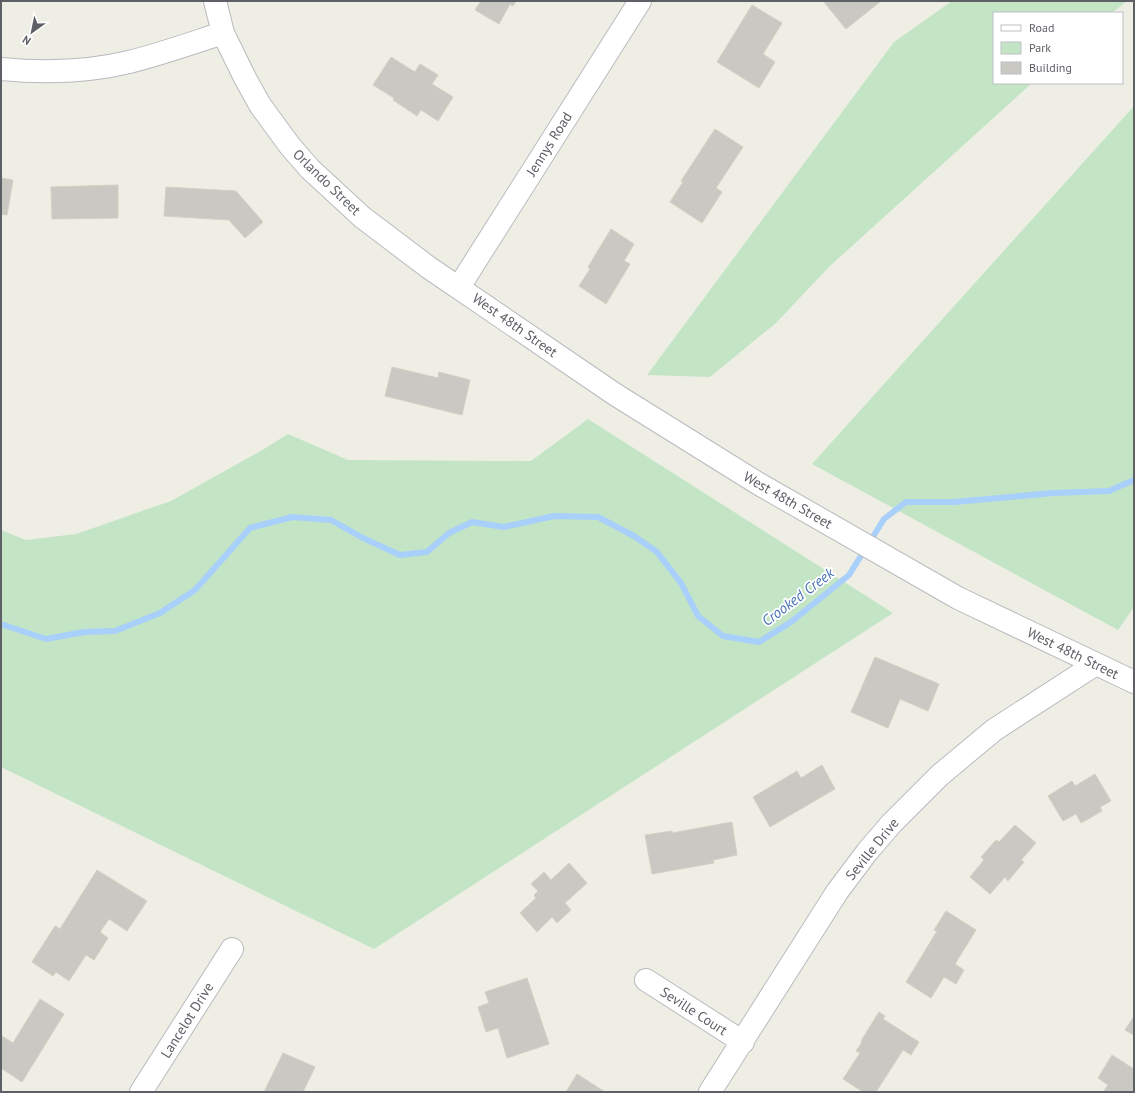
<svg xmlns="http://www.w3.org/2000/svg" width="1135" height="1093" font-family="'PT Sans',sans-serif">
<style>
.green{fill:#c3e5c6}
.lines{fill:none;stroke-linecap:round;stroke-linejoin:round}
.stream{stroke:#a9cffb;stroke-width:6}
.building{fill:#cac8c2;stroke:#d3d0c4}
.minor-casing{stroke:#b8babe;stroke-width:24}
.minor{stroke:#fff;stroke-width:22}
.labels{text-anchor:middle;stroke-width:3.5;stroke-linejoin:round;paint-order:stroke}
.street-label{font-size:14px;fill:#5d6065;stroke:#fff}
.water-label{font-size:15px;font-style:italic;fill:#4873b6;stroke:#fff}
</style>
<rect width="100%" height="100%" fill="#efeee5"/>
<!-- green -->
<path class="green" d="M952,1H1127L1112,13H994V83H1032L830,266L776,323L710,377L647,375L894,42Z
M1134,106V607L1118,630L812,464Z
M588,419L893,613L374,949L1,767V530L26,540L76,534L171,501L264,449L288,434L348,460L531,461Z"/>
<g class="lines">
<!-- stream -->
<path class="stream" d="M1,624L46,639L84,632L115,631L160,613L195,590L250,528L292,517L331,520L363,538L400,555L427,552L449,533L472,522L504,527L554,516L598,517L634,536L657,552L681,583L698,616L723,636L759,642L791,622L849,575L884,519L906,502H954L1053,493L1109,491L1134,480"/>
</g>
<!-- building -->
<path class="building" d="M481,1H516L513,6L510,4L499,24L475,10Z
M823,1H881L846,29Z
M752,5L782,23L763,54L775,62L759,88L717,62Z
M391,57L415,72L420,64L438,75L432,84L453,97L438,121L421,110L417,116L393,100L394,98L373,85Z
M715,129L743,147L716,188L722,192L702,223L670,202L683,182L681,181Z
M1,178L13,180L7,215L1,214Z
M118,185V218L52,219L51,187Z
M166,187L236,191L263,222L245,238L229,220L164,216Z
M611,229L634,244L624,261L630,264L606,304L579,286L590,269L588,267Z
M392,367L438,378L439,372L470,380L462,415L385,396Z
M875,657L939,684L928,711L900,699L888,728L851,712Z
M822,765L835,789L770,827L753,797L797,771L801,778Z
M1095,774L1111,801L1100,807L1102,811L1081,823L1076,814L1063,821L1048,796L1072,781L1075,786Z
M732,822L737,855L713,860L714,863L652,874L645,835L672,831V833Z
M1015,825L1036,843L1021,860L1024,862L1008,881L1005,877L990,894L970,877L984,860L981,857L996,840L999,842Z
M569,863L587,883L565,903L571,910L557,923L552,917L537,932L520,913L536,898L534,895L538,891L531,884L544,872L551,880Z
M97,870L147,901L127,931L109,919L100,932L108,938L94,960L86,955L69,981L56,972L53,976L32,962L55,926L60,929Z
M946,911L976,930L955,964L964,970L956,984L944,977L931,998L906,982L937,931L934,930Z
M527,978L549,1044L507,1058L498,1028L486,1032L478,1007L489,1003L485,992Z
M40,999L64,1014L22,1082L1,1068V1038L2,1036L13,1043Z
M879,1012L885,1016L883,1019L919,1042L911,1055L903,1050L876,1092H863L843,1079L860,1053L856,1051L862,1042L861,1041Z
M1134,1016V1035L1125,1030Z
M283,1053L315,1067L303,1092H264Z
M1112,1055L1134,1069V1092H1103L1108,1085L1098,1078Z
M577,1074L605,1092H566Z"/>
<g class="lines">
<!-- minor casing -->
<g class="minor-casing">
<path id="minor" d="M215,1L223,33L245,78L260,105L290,146L310,169L362,217L428,267L616,395L759,484L958,598L1134,682
M1,69C43,73 88,72 129,62C161,54 192,43 223,33
M459,287L640,1
M646,980L743,1042
M141,1092L232,949
M710,1092L837,892L867,852L891,824L940,775L994,730L1096,664"/>
</g>
<!-- minor -->
<use href="#minor" class="minor"/>
</g>
<g class="labels">
<!-- street labels -->
<g class="street-label">
<text transform="translate(549 144) rotate(-58)" y="5">Jennys Road</text>
<text transform="translate(327 182) rotate(44)" y="5">Orlando Street</text>
<text transform="translate(515 325) rotate(35)" y="5">West 48th Street</text>
<text transform="translate(788 500) rotate(30)" y="5">West 48th Street</text>
<text transform="translate(1073 653) rotate(26)" y="5">West 48th Street</text>
<text transform="translate(872 849) rotate(-51)" y="5">Seville Drive</text>
<text transform="translate(694 1011) rotate(33)" y="5">Seville Court</text>
<text transform="translate(187 1020) rotate(-58)" y="5">Lancelot Drive</text>
</g>
<!-- water labels -->
<g class="water-label">
<text transform="translate(798 597) rotate(-37)" y="5">Crooked Creek</text>
</g>
</g>
<!-- border -->
<rect width="1135" height="1093" fill="none" stroke="#5d6065" stroke-width="4"/>
<!-- legend -->
<rect x="993" y="12" width="130" height="72" fill="#ffffff" stroke="#bebfc1"/>
<rect x="1001" y="25" width="20" height="6" fill="#ffffff" stroke="#bebfc1"/>
<text x="1029" y="32" font-size="12" fill="#5d6065">Road</text>
<rect x="1001" y="42" width="20" height="12" fill="#c3e5c6" stroke="#bebfc1"/>
<text x="1029" y="52" font-size="12" fill="#5d6065">Park</text>
<rect x="1001" y="62" width="20" height="12" fill="#cac8c2" stroke="#bebfc1"/>
<text x="1029" y="72" font-size="12" fill="#5d6065">Building</text>
<!-- north arrow -->
<g transform="translate(32 32) rotate(213)" stroke="#ffffff" stroke-width="3" paint-order="stroke">
<path d="M0-3L7 15L0 10L-7 15Z" fill="#5d6065"/>
<text y="-6" font-size="11" font-weight="bold" text-anchor="middle" fill="#5d6065">N</text>
</g>
</svg>
